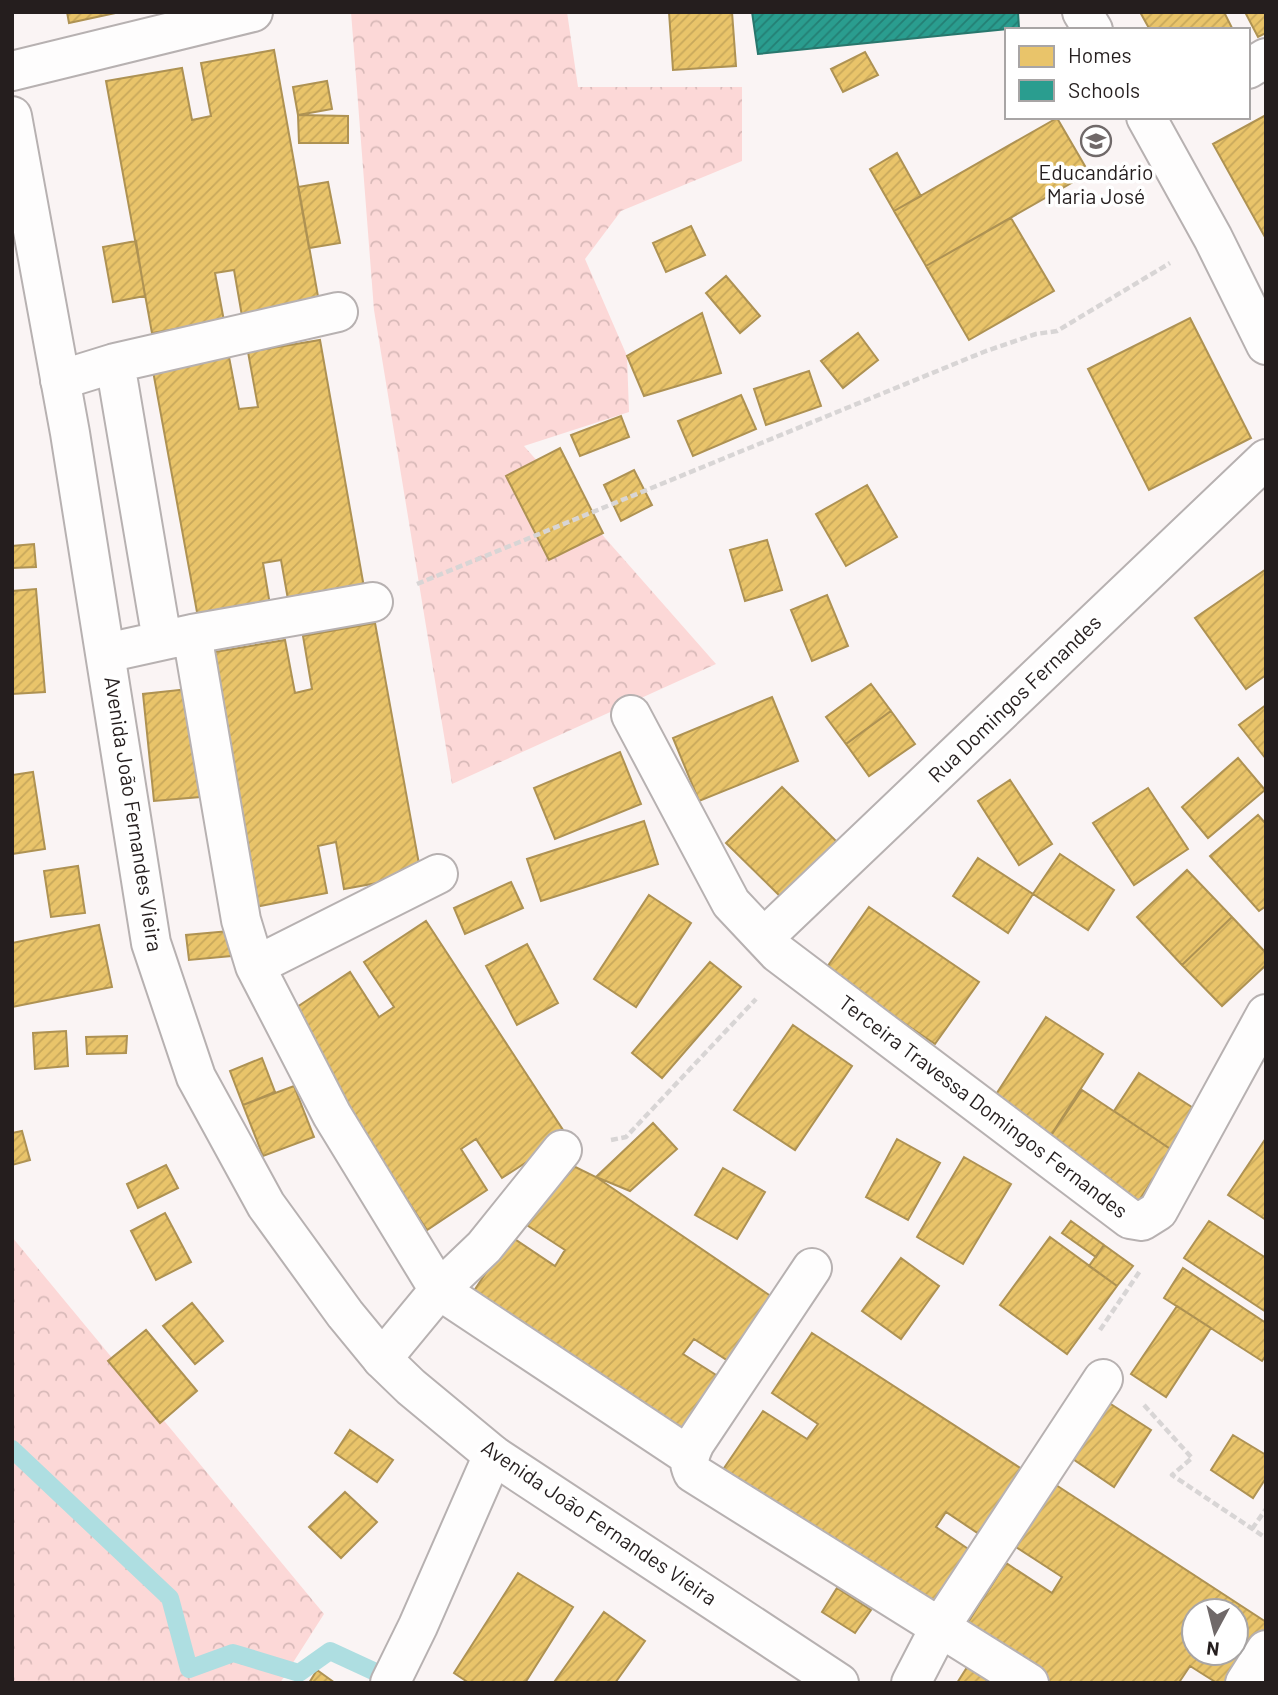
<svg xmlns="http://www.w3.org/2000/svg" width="1278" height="1695" font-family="Barlow,sans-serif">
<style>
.forest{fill:url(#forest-crowns)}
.homes{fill:url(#homes-hatch);stroke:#ae9253;stroke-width:2;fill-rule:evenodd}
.schools{fill:url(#schools-hatch);stroke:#28776d;stroke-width:2}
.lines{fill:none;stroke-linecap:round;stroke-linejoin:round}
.stream{stroke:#aedee1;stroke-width:18}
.minor-casing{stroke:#b7b1b1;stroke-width:42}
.major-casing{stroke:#b7b1b1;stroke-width:42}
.path{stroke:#d8d5d5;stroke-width:4.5;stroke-dasharray:7 3.5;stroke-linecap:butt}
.minor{stroke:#fefdfd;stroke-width:38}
.major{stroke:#fefdfd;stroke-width:38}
.labels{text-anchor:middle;stroke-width:7;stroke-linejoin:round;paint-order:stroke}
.poi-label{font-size:21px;fill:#251e1e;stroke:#fff}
.street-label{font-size:21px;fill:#251e1e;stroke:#fff}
</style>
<defs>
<pattern id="forest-crowns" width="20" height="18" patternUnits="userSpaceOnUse" patternTransform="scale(1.75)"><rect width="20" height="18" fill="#fcd8d7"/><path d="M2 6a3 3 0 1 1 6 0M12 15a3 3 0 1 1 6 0" fill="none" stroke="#d8b9b8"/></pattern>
<pattern id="homes-hatch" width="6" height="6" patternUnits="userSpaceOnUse" patternTransform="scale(1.75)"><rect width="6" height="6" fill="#e9c46a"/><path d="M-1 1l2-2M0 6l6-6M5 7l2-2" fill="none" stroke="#c8a85b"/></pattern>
<pattern id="schools-hatch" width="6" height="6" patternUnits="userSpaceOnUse" patternTransform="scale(1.75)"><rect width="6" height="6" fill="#2a9d8f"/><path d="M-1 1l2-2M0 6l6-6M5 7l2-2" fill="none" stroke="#247f74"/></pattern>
</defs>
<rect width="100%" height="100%" fill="#faf4f4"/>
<!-- forest -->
<path class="forest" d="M351,12H567L578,87H742V161L621,211L585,259L627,356L629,412L524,446L716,664L452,784L374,310Z
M12,1237L324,1614L280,1683H12Z"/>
<!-- homes -->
<path class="homes" d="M67,12H120L69,23Z
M669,12H732L736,66L673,70Z
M1140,12H1224L1233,30H1150Z
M1245,12H1266V33L1258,37Z
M274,50L319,302L242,316L234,270L215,273L224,321L152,333L106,81L182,68L192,120L211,116L201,63Z
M865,52L878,75L843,92L831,69Z
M327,81L332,109L298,115L293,87Z
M298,115L348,116V143H299Z
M1266,115V239L1213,144Z
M1057,118L1089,173L926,266L894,211Z
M897,153L921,196L894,211L870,169Z
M328,182L340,243L309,248L298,187Z
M1011,218L1054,291L969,340L926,266Z
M691,226L705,255L666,272L653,243Z
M136,241L145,296L113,302L103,247Z
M726,276L760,316L740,333L706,293Z
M702,313L721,373L644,396L627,356Z
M1190,318L1251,438L1149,490L1088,369Z
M858,333L878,360L843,388L821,361Z
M320,340L365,593L289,605L281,560L263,563L271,611L199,623L153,371L229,357L239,409L258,407L248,352Z
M809,371L821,406L766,425L754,389Z
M741,395L756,429L693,456L678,421Z
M621,416L629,437L580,456L571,435Z
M560,448L603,533L549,560L506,476Z
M634,470L652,505L621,521L604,485Z
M867,485L897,537L846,566L816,514Z
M767,540L782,590L745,601L730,550Z
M34,544L36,567L12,568V546Z
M1265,570L1266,675L1246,689L1195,618Z
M36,589L45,692L12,694V591Z
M827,595L848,646L812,661L791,610Z
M375,623L421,875L344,889L336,842L318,846L327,893L255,907L209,653L285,640L295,693L312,689L303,636Z
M871,684L891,711L846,744L826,717Z
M188,689L200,797L154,801L143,694Z
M772,697L798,761L699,801L673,738Z
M1266,705V759L1239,725Z
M891,711L915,744L869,776L846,744Z
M620,752L641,804L555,839L534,788Z
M1238,758L1265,790L1208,838L1182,807Z
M33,772L45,849L12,854V775Z
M1010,780L1052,844L1019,865L978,801Z
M782,787L843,848L788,904L726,843Z
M1148,788L1188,849L1134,885L1093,823Z
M1258,815L1266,824V906L1259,911L1210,856Z
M644,821L658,864L541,901L527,859Z
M1060,854L1114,890L1088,930L1033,894Z
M978,858L1033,894L1008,933L953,896Z
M78,866L85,913L51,917L44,871Z
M1187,870L1232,917L1182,965L1137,917Z
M511,882L523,908L465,934L454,908Z
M649,895L691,923L636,1007L594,979Z
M869,907L979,982L935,1044L825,970Z
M1232,917L1266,953V965L1222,1006L1182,965Z
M426,921L567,1136L502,1178L476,1139L461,1149L487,1190L427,1230L285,1015L350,972L379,1017L394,1007L364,962Z
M99,925L112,987L12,1007V943Z
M240,930L242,955L189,960L186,935Z
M527,944L558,1003L517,1025L486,966Z
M710,962L741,987L662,1078L632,1053Z
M1046,1017L1103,1054L1046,1143L993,1099Z
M793,1025L852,1066L795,1150L734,1110Z
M66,1031L68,1066L35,1069L33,1033Z
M127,1036L126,1053L87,1054L86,1037Z
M262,1058L275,1092L243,1105L230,1071Z
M1139,1073L1198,1111L1172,1150L1114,1111Z
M294,1086L314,1137L263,1156L243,1105Z
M1082,1090L1172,1150L1138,1202L1046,1143Z
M653,1123L677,1149L630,1191L596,1177Z
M22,1131L30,1160L12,1165V1133Z
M1266,1138V1220L1228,1195Z
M897,1139L940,1163L908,1220L866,1197Z
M964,1157L1011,1184L963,1264L917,1237Z
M559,1159L596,1177L775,1299L733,1364L694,1339L683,1354L724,1380L684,1441L468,1300L510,1236L555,1266L565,1250L519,1220Z
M166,1165L178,1188L138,1208L127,1184Z
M723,1168L765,1192L737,1239L695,1215Z
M165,1213L191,1262L156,1280L131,1231Z
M1071,1221L1104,1245L1096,1257L1062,1233Z
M1209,1221L1266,1258V1312L1184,1258Z
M1050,1237L1117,1286L1067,1354L1000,1305Z
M1104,1245L1133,1266L1117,1286L1089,1266Z
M901,1258L939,1286L901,1339L862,1311Z
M1183,1268L1266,1323V1355L1262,1361L1164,1298Z
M192,1303L223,1341L195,1364L163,1326Z
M1177,1306L1211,1328L1166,1397L1131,1374Z
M146,1330L197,1391L160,1423L108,1361Z
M812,1333L1028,1473L985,1538L946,1512L936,1527L977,1555L936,1615L720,1474L763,1411L807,1439L818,1424L772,1393Z
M1103,1399L1151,1430L1114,1487L1067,1455Z
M350,1430L393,1460L377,1482L335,1453Z
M1233,1435L1266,1455V1478L1253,1498L1211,1470Z
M1056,1485L1266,1622V1637L1235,1683H1217L1190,1666L1180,1681L1183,1683H1050L965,1627L1006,1563L1052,1593L1062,1577L1016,1547ZM1194,1611H1236V1653H1194Z
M345,1492L377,1522L341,1558L309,1527Z
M518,1573L573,1607L525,1683H469L454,1673Z
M837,1588L871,1610L855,1633L822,1612Z
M604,1612L645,1641L615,1683H557L555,1681Z
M969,1664L992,1678L989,1683H957Z
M317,1670L335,1683H309Z"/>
<!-- schools -->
<path class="schools" d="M752,12H1018L1019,28L758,54Z"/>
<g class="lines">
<!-- stream -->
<path class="stream" d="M12,1449L170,1598L189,1669L233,1653L299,1673L330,1651L395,1681"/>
<!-- minor casing -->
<g class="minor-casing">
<path id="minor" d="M1082,12L1093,30
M1248,69L1266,58
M12,71L253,12
M1146,117L1213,238L1266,345
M115,363L162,640
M60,380L115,363L338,312
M192,634L241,920L255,966L332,1115L439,1290L689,1456
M106,653L192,634L373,602
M631,715L731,903L778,953L1130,1219L1142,1221L1158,1211L1266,1014
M768,942L775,927L1266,459
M255,966L438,874
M812,1268L695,1443C690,1454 687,1460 693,1473L1029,1683
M382,1359L439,1290L484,1247L562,1150
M390,1683L418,1626L493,1455
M911,1683L940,1627L1103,1379
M1245,1683L1266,1650"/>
</g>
<!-- major casing -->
<g class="major-casing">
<path id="major" d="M12,116L70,433L151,943L196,1077L266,1205L345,1314L382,1359L411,1387L493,1455L839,1683"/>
</g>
<!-- path -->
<path class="path" d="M417,584L986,351L1036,334L1057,331L1170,263
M611,1140L626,1137L756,999
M1100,1330L1140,1271
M1144,1405L1192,1458L1172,1475L1266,1538
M1252,1529L1266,1509"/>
<!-- minor -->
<use href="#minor" class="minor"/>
<!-- major -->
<use href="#major" class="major"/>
</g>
<!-- icons -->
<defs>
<g id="school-ring" transform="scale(1.575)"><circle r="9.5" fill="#fff" stroke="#706969" stroke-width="1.5"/><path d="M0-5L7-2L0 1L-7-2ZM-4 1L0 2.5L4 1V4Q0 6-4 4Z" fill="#706969"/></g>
</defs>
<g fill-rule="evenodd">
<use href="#school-ring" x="1096" y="141"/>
</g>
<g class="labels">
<!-- poi labels -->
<g class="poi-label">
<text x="1096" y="180">Educandário<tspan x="1096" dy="24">Maria José</tspan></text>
</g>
<!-- street labels -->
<g class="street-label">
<text transform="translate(1015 699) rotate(-44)" y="7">Rua Domingos Fernandes</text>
<text transform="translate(133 814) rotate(81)" y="7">Avenida João Fernandes Vieira</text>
<text transform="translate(983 1107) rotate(37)" y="7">Terceira Travessa Domingos Fernandes</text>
<text transform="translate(599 1523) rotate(34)" y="7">Avenida João Fernandes Vieira</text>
</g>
</g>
<!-- border -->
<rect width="1278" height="1695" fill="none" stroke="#251e1e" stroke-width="28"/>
<!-- legend -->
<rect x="1005" y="28" width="245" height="91" fill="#ffffff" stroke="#a8a5a5" stroke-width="2"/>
<rect x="1019" y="46" width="35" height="21" fill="#e9c46a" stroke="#a8a5a5" stroke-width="2"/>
<text x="1068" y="63" font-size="21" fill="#251e1e">Homes</text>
<rect x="1019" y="80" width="35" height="21" fill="#2a9d8f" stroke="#a8a5a5" stroke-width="2"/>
<text x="1068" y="98" font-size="21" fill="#251e1e">Schools</text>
<!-- north arrow -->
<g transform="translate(1215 1632) rotate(187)"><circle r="33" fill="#ffffff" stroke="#a8a5a5" stroke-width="2"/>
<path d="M0-5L12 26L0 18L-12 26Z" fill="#706969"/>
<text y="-10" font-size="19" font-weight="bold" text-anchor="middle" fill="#251e1e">N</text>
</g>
</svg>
